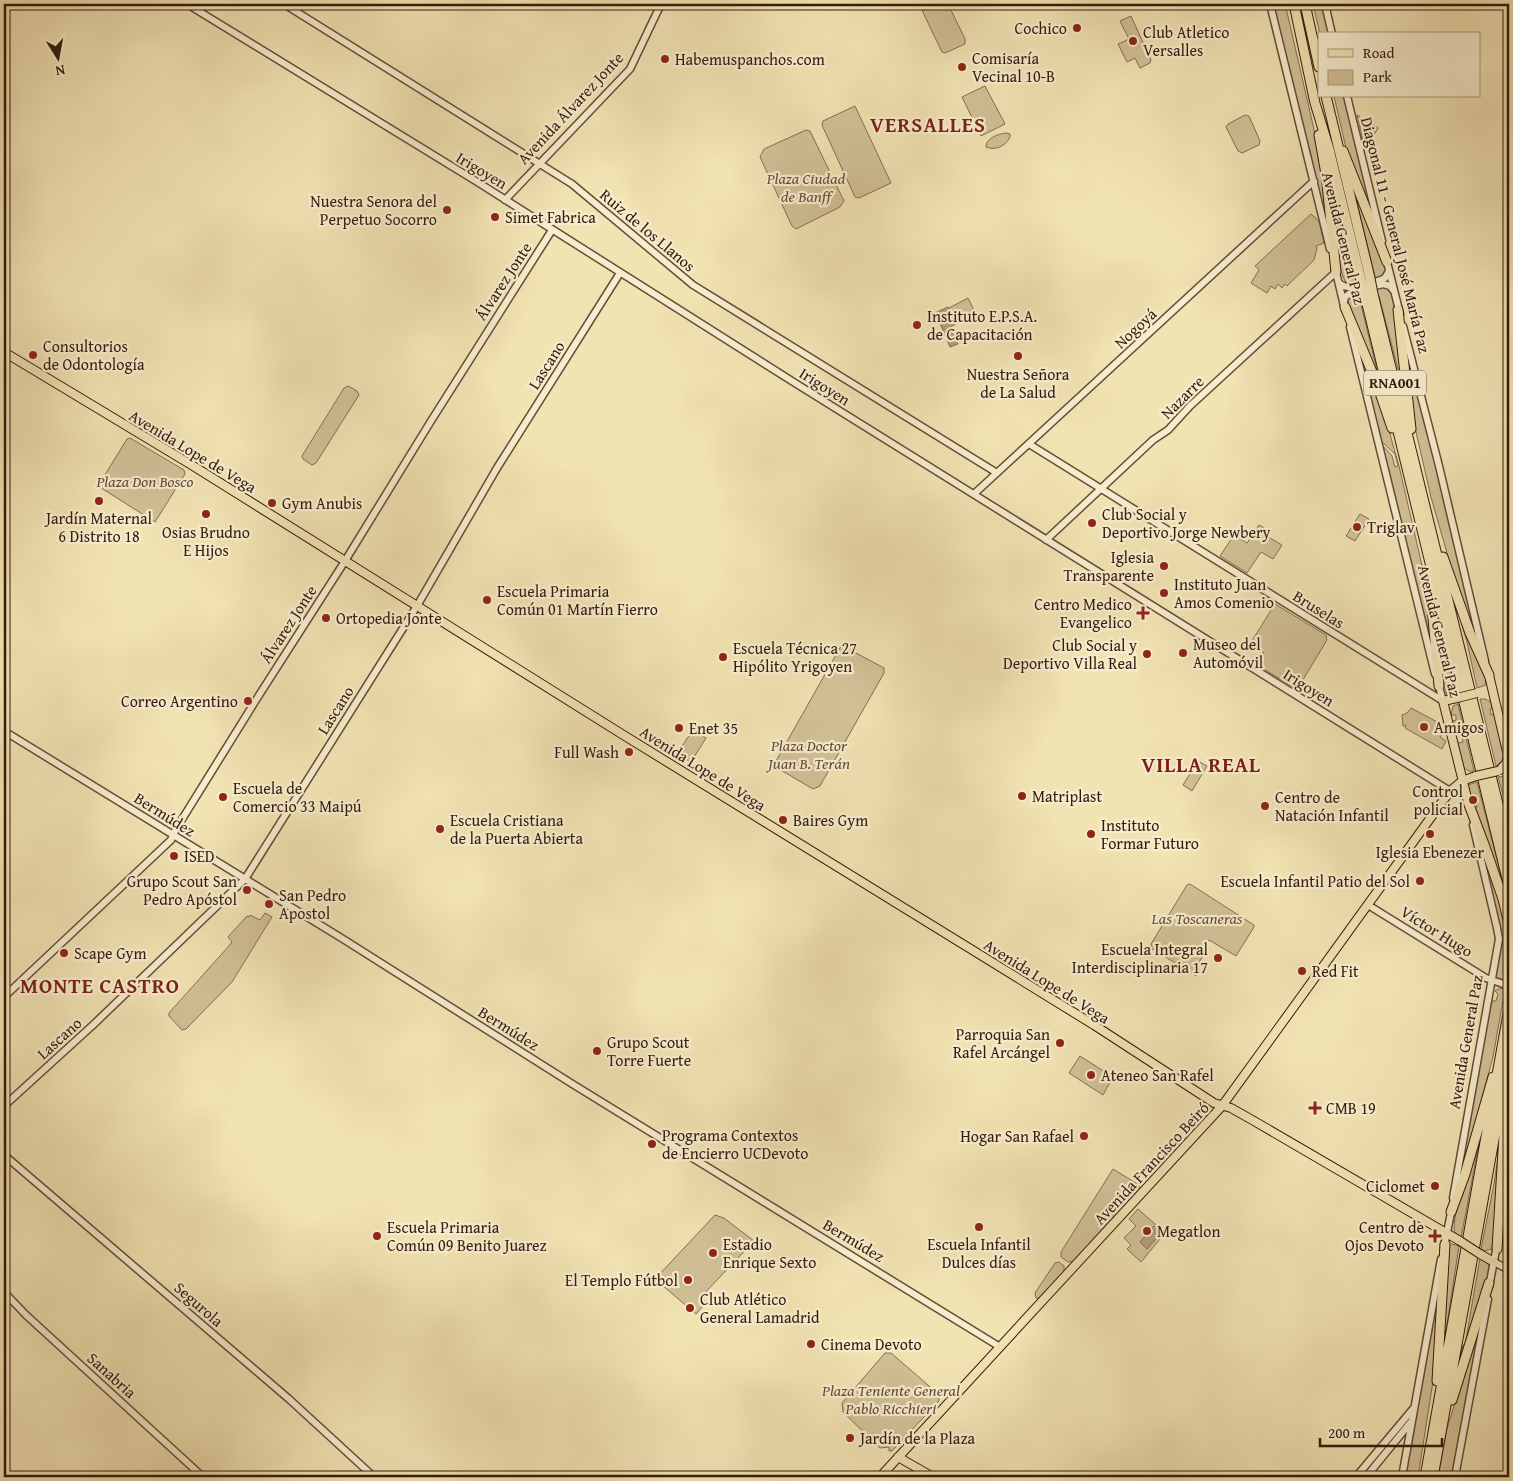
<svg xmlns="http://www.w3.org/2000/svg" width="1513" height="1481" font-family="'Gentium Book Plus',serif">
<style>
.green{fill:#d2c197;stroke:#846e52}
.water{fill:#b29f7a;stroke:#806a4e}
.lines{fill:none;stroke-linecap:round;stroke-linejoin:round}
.minor-casing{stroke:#644c36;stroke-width:9}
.major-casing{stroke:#351a0c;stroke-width:10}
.highway-casing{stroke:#351a0c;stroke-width:11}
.minor{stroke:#f7edce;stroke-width:6}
.major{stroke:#f2e3b3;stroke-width:8}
.highway{stroke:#f2e3b3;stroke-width:9}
.major-bridge-casing{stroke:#351a0c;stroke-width:10;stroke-linecap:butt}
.highway-bridge-casing{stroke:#351a0c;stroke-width:11;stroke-linecap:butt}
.major-bridge{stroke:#f2e3b3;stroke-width:8}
.highway-bridge{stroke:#f2e3b3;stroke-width:9}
.poi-dot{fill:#8f2418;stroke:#f7edce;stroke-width:2}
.labels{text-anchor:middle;stroke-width:4.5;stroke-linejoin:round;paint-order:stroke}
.shield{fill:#f7edce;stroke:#6f5946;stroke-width:1}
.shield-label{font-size:15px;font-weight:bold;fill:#351a0c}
.poi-label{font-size:16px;fill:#351a0c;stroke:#f7edce;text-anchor:start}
.street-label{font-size:16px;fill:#351a0c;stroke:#f7edce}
.park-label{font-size:16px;font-style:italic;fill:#644c36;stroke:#f7edce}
.district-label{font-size:21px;font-weight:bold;letter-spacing:1px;fill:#7a1f14;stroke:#f7edce}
</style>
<rect width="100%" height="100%" fill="#f2e3b3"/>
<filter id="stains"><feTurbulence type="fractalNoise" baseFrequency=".004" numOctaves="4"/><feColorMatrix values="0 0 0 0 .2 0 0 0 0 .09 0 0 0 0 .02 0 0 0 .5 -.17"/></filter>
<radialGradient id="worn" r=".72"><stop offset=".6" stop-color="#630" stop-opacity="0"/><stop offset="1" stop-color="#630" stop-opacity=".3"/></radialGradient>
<!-- green -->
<path class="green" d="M919,4H948L965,39V44L945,53L942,52Z
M1273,4H1285L1287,12L1318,147L1331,242Z
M1313,4H1323L1330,34H1320Z
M1131,16L1151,60L1150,63L1140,68L1135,58L1127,62L1118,44L1129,39L1120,21Z
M985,86L1005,124L981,136L962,97Z
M1334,96H1346L1381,239L1351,170Z
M855,106L891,183L859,198L855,197L822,125L823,121Z
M1245,115L1249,116L1260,141L1259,145L1242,153L1238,151L1226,127L1228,124Z
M1357,115L1378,128L1365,149Z
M806,130L810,131L844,201L840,207L796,229L792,226L760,157L764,149Z
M1006,133L1010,134V137C1006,146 995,151 986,147C986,138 998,134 1006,133Z
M1351,177L1386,262V275L1352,287L1346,284L1340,268L1331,182L1356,282L1375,277Z
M1311,214L1319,221L1324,243L1316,246L1317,248L1314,260L1287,286L1285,284L1282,288L1278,284L1275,289L1271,286L1267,293L1251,283L1259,270L1255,266Z
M1385,287L1390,291L1395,305L1406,400L1379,296L1360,301L1382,390L1349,308L1348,300L1352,295Z
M968,298L974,310L954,319L949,308Z
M1405,338L1481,650L1463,609L1431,497L1416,432Z
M1360,352L1378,392L1399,466L1427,587L1434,660L1382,445L1392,456L1395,467L1398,466L1395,454L1381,441L1359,354Z
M348,386L357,391L359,395L316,463L312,465L303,459L302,456L344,388Z
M130,438L184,470L185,474L155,522L98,486L127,439Z
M1360,514L1369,519L1355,541L1346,536Z
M1259,525L1268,530L1265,535L1282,545L1273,559L1261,552L1247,573L1220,556L1234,535L1247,543Z
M1454,599L1486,679L1485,681L1486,685L1477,688L1467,642Z
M1275,604L1326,635L1327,640L1298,688H1295L1257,665L1264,653L1250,644Z
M1437,615L1455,693L1447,695L1443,682Z
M841,646H843L884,668V673L820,786L813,789L779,769L776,761Z
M1480,699H1485L1491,702L1494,708L1490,709L1491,715L1495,714L1504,754L1502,761L1496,766Z
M1458,704L1474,771C1460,774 1460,753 1458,743L1463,742L1461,732L1455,733L1453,721L1456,720V715H1451L1453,706Z
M1411,708L1443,725L1440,730L1443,732L1440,737L1446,741L1442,749L1405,728L1406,725L1403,726L1402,715L1407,713Z
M695,731L706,738L691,762L677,754L688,737Z
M1198,761L1207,766L1192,791L1183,785Z
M1505,776L1509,778V816L1498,777Z
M1477,782L1506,895L1473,809L1477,808L1476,801L1478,800L1477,797L1470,795L1468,785Z
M1476,828L1506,922L1509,948L1506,981L1496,977L1501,945Z
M1190,884L1254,925V927L1236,956L1209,940L1205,947L1208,948L1196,967L1200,970L1196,976L1151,948V944L1187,885Z
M265,913L272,917L232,982L186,1029L182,1030L169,1016V1013L228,947L232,942L228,937L247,916L249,917L250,915L260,920Z
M1500,988L1505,989L1493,1057L1460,1179L1474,1090L1492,1001H1496L1498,994L1495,991Z
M1080,1056L1113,1077L1103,1095L1069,1073Z
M1483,1122L1461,1238L1455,1234C1449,1218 1476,1143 1483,1122Z
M1500,1143L1493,1244L1491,1249L1485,1251L1481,1249L1494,1184Z
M1113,1169L1139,1185V1190L1074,1261L1068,1262L1061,1257V1252Z
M1138,1209L1165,1233L1141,1262L1127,1249L1131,1245L1124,1238L1136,1226L1129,1219Z
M715,1215L724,1218L754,1241L701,1297L706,1303L696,1314L655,1279Z
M1451,1244L1459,1246L1444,1344L1441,1343L1448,1246Z
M1480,1258L1489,1264C1491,1284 1470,1337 1462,1359L1460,1358L1463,1345H1465Z
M1059,1262L1064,1266V1272L1040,1298H1036L1035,1293L1055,1263Z
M1439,1280L1434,1375L1418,1477H1404Z
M1477,1330H1479L1452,1477H1438L1447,1429Z
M885,1353H891L936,1392L935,1397H939V1401L892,1451H889V1447L880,1448L843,1412L842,1403Z"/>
<!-- water -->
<path class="water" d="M948,307L956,324L950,327L958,344L950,347L945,335L940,337L938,333L943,330L935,313Z
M1154,1226L1162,1232L1147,1249L1140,1242Z"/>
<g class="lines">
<!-- minor casing -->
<g class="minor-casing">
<path id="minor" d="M187,4L479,183L795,383L1450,791
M284,4L572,184L693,285L997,473
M1270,4L1330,249
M1325,4L1332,34
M1347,96L1382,241
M505,200L630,69L661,4
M1386,258L1400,314
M1335,268L1345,310
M1339,283C1350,293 1369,283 1381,280L1385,278L1389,271
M1344,302L1345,297L1352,292L1383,284L1390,286L1393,290
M1403,326L1439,466L1485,661
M1350,327L1435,674
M1029,444L1443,701
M974,494L1314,181
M1046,540L1153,440L1168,430L1190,406L1336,272
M1438,683L1443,701
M4,731L343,939L574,1085L1000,1347
M1368,905L1486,978L1509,986
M4,997L171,840L176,829L256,700L345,561L431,421L552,230
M4,1106L93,1025L245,879L417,606L497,468L620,273
M4,1155L289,1399L374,1477
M1453,1198L1499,939L1497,928L1473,825
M1502,1223L1509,1188
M1444,1247L1452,1208
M1494,1262L1509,1270
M1489,1287L1497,1245
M4,1292L26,1315L203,1477
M1356,1477L1413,1409
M1366,1477L1411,1422
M1402,1477L1441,1259
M1455,1477L1488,1299"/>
</g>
<!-- major casing -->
<g class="major-casing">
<path id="major" d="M4,352L190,464L625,736L1094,1025L1214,1103L1231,1108L1254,1121L1460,1241
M1489,675L1509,760
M1457,698L1443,701L1468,802
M1500,770L1506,763L1508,756
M1480,1254L1494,1262
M898,1457L933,1477
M880,1477L1222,1106L1450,791L1462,781L1476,776"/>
</g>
<!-- highway casing -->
<g class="highway-casing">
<path id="highway" d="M1294,4L1315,103L1329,149L1361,280
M1305,4L1319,67
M1326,96L1370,278
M1319,135L1326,174L1336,272
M1343,151L1387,262
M1373,294L1509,849
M1365,296L1509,887
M1345,307L1377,384L1392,428
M1398,310L1411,429
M1443,557L1470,633L1489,675
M1430,584L1439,686
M1468,802L1485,847L1503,899L1509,924
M1451,1212L1465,1174L1493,1077
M1497,1249L1506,1102
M1437,1381L1445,1244
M1452,1400L1489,1283
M1425,1477L1509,1008
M1433,1477L1509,1057"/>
</g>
<!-- minor -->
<use href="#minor" class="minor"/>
<!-- major -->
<use href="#major" class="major"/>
<!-- highway -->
<use href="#highway" class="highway"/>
<!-- major-bridge casing -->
<g class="major-bridge-casing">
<path id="major-bridge" d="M1457,698L1477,693
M1476,776L1498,771
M1460,1241L1480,1254"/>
</g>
<!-- highway-bridge casing -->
<g class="highway-bridge-casing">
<path id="highway-bridge" d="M1370,278L1373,294
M1361,280L1365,296"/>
</g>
<!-- major-bridge -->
<use href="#major-bridge" class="major-bridge"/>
<!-- highway-bridge -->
<use href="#highway-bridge" class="highway-bridge"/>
</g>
<!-- markers -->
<g class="poi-dot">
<circle cx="1077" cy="28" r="5"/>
<circle cx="1133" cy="41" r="5"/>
<circle cx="665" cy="59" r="5"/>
<circle cx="962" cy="67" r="5"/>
<circle cx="447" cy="210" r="5"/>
<circle cx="495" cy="217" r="5"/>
<circle cx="917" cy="325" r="5"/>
<circle cx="33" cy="355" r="5"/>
<circle cx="1018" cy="356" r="5"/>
<circle cx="99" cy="501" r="5"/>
<circle cx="272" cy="503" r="5"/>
<circle cx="206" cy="514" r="5"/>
<circle cx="1092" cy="523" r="5"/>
<circle cx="1357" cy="527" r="5"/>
<circle cx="1164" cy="566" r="5"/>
<circle cx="1164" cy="593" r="5"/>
<circle cx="487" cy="600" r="5"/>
<path d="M1140.5 605.5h5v5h5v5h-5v5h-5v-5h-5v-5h5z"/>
<circle cx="326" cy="618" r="5"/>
<circle cx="1183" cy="653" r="5"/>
<circle cx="1147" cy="654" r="5"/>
<circle cx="723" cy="657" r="5"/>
<circle cx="248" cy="701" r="5"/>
<circle cx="1424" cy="727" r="5"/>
<circle cx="679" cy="728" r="5"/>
<circle cx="629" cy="752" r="5"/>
<circle cx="1022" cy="796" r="5"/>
<circle cx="223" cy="797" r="5"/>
<circle cx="1473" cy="800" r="5"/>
<circle cx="1265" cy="806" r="5"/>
<circle cx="783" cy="820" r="5"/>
<circle cx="440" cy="829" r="5"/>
<circle cx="1091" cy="834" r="5"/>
<circle cx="1430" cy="834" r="5"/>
<circle cx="174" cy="856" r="5"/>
<circle cx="1420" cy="881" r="5"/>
<circle cx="247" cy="890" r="5"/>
<circle cx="269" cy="904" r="5"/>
<circle cx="64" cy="953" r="5"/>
<circle cx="1218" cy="958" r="5"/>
<circle cx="1302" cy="971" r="5"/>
<circle cx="1060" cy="1043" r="5"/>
<circle cx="597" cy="1051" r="5"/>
<circle cx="1091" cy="1075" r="5"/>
<path d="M1312.5 1100.5h5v5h5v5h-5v5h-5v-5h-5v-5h5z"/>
<circle cx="1084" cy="1136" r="5"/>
<circle cx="652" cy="1144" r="5"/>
<circle cx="1435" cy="1186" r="5"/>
<circle cx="979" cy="1227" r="5"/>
<circle cx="1147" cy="1231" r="5"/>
<circle cx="377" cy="1236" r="5"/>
<path d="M1432.5 1228.5h5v5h5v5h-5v5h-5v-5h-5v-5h5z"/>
<circle cx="713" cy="1253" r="5"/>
<circle cx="688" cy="1280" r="5"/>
<circle cx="690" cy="1308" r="5"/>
<circle cx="811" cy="1344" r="5"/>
<circle cx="850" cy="1438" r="5"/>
</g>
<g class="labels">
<!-- shield labels -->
<rect class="shield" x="1364" y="370.5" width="62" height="25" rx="4"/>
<g class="shield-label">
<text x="1395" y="388">RNA001</text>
</g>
<!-- poi labels -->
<g class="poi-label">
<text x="1067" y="34" text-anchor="end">Cochico</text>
<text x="1143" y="38">Club Atletico<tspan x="1143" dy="18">Versalles</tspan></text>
<text x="972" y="64">Comisaría<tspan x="972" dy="18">Vecinal 10-B</tspan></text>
<text x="675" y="65">Habemuspanchos.com</text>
<text x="437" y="207" text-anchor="end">Nuestra Senora del<tspan x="437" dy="18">Perpetuo Socorro</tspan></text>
<text x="505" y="223">Simet Fabrica</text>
<text x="927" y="322">Instituto E.P.S.A.<tspan x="927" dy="18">de Capacitación</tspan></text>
<text x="43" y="352">Consultorios<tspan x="43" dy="18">de Odontología</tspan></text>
<text x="1018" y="380" text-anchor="middle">Nuestra Señora<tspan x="1018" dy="18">de La Salud</tspan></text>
<text x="282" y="509">Gym Anubis</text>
<text x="1102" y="520">Club Social y<tspan x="1102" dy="18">Deportivo Jorge Newbery</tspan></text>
<text x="99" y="524" text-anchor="middle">Jardín Maternal<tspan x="99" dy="18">6 Distrito 18</tspan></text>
<text x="1367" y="533">Triglav</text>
<text x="206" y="538" text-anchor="middle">Osias Brudno<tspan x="206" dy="18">E Hijos</tspan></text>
<text x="1154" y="563" text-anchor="end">Iglesia<tspan x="1154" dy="18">Transparente</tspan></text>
<text x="1174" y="590">Instituto Juan<tspan x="1174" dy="18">Amos Comenio</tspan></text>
<text x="497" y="597">Escuela Primaria<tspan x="497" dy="18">Común 01 Martín Fierro</tspan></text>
<text x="1132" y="610" text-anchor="end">Centro Medico<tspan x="1132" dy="18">Evangelico</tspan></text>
<text x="336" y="624">Ortopedia Jonte</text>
<text x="1193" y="650">Museo del<tspan x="1193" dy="18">Automóvil</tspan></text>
<text x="1137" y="651" text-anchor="end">Club Social y<tspan x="1137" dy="18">Deportivo Villa Real</tspan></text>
<text x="733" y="654">Escuela Técnica 27<tspan x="733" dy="18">Hipólito Yrigoyen</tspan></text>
<text x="238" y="707" text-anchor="end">Correo Argentino</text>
<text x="1434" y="733">Amigos</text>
<text x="689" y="734">Enet 35</text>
<text x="619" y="758" text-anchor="end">Full Wash</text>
<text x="233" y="794">Escuela de<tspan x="233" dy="18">Comercio 33 Maipú</tspan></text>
<text x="1463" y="797" text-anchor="end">Control<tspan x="1463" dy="18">policial</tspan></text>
<text x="1032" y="802">Matriplast</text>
<text x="1275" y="803">Centro de<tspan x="1275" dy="18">Natación Infantil</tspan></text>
<text x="450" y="826">Escuela Cristiana<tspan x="450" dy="18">de la Puerta Abierta</tspan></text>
<text x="793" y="826">Baires Gym</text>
<text x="1101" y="831">Instituto<tspan x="1101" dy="18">Formar Futuro</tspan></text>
<text x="1430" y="858" text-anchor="middle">Iglesia Ebenezer</text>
<text x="184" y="862">ISED</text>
<text x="237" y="887" text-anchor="end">Grupo Scout San<tspan x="237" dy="18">Pedro Apóstol</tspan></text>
<text x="1410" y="887" text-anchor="end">Escuela Infantil Patio del Sol</text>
<text x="279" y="901">San Pedro<tspan x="279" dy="18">Apostol</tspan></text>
<text x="1208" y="955" text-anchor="end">Escuela Integral<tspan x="1208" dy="18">Interdisciplinaria 17</tspan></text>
<text x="74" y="959">Scape Gym</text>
<text x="1312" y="977">Red Fit</text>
<text x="1050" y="1040" text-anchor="end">Parroquia San<tspan x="1050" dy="18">Rafel Arcángel</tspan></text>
<text x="607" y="1048">Grupo Scout<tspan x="607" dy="18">Torre Fuerte</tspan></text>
<text x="1101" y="1081">Ateneo San Rafel</text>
<text x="1326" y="1114">CMB 19</text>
<text x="662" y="1141">Programa Contextos<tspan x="662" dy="18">de Encierro UCDevoto</tspan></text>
<text x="1074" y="1142" text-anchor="end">Hogar San Rafael</text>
<text x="1425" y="1192" text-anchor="end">Ciclomet</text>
<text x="387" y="1233">Escuela Primaria<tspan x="387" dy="18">Común 09 Benito Juarez</tspan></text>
<text x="1424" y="1233" text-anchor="end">Centro de<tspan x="1424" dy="18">Ojos Devoto</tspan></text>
<text x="1157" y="1237">Megatlon</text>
<text x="723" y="1250">Estadio<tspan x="723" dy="18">Enrique Sexto</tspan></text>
<text x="979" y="1250" text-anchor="middle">Escuela Infantil<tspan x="979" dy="18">Dulces días</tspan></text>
<text x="678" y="1286" text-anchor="end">El Templo Fútbol</text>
<text x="700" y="1305">Club Atlético<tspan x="700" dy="18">General Lamadrid</tspan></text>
<text x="821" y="1350">Cinema Devoto</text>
<text x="860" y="1444">Jardín de la Plaza</text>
</g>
<!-- street labels -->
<g class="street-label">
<text transform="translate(570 108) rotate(-47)" y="6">Avenida Álvarez Jonte</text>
<text transform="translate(482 170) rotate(31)" y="6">Irigoyen</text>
<text transform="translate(648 230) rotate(40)" y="6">Ruiz de los Llanos</text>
<text transform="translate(1396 235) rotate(76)" y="6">Diagonal 11 - General José María Paz</text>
<text transform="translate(1344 238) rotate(76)" y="6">Avenida General Paz</text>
<text transform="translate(503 281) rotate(-57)" y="6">Álvarez Jonte</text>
<text transform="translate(1135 328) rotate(-43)" y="6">Nogoyá</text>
<text transform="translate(546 365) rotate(-58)" y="6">Lascano</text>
<text transform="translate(825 386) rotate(32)" y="6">Irigoyen</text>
<text transform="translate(1182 397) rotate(-45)" y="6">Nazarre</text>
<text transform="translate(193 451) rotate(31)" y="6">Avenida Lope de Vega</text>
<text transform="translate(1319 609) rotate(32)" y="6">Bruselas</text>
<text transform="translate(288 624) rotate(-57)" y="6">Álvarez Jonte</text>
<text transform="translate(1440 631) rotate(76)" y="6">Avenida General Paz</text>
<text transform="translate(1309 687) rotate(32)" y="6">Irigoyen</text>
<text transform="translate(335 710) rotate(-58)" y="6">Lascano</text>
<text transform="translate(703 768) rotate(32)" y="6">Avenida Lope de Vega</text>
<text transform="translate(165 814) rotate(32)" y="6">Bermúdez</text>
<text transform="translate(1437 931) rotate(32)" y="6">Víctor Hugo</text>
<text transform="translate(1047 981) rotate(32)" y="6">Avenida Lope de Vega</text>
<text transform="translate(509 1028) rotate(32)" y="6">Bermúdez</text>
<text transform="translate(59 1038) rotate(-42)" y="6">Lascano</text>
<text transform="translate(1465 1042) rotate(-80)" y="6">Avenida General Paz</text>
<text transform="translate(1151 1163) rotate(-47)" y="6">Avenida Francisco Beiró</text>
<text transform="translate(854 1240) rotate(31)" y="6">Bermúdez</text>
<text transform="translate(199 1304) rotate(41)" y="6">Segurola</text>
<text transform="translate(112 1375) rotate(42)" y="6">Sanabria</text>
</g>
<!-- park labels -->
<g class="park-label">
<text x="806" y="184">Plaza Ciudad<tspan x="806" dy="18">de Banff</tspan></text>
<text x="145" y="487">Plaza Don Bosco</text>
<text x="809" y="751">Plaza Doctor<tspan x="809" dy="18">Juan B. Terán</tspan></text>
<text x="1197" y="924">Las Toscaneras</text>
<text x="891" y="1396">Plaza Teniente General<tspan x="891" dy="18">Pablo Ricchieri</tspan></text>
</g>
<!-- district labels -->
<g class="district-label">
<text x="928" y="132">VERSALLES</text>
<text x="1201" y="772">VILLA REAL</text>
<text x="100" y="993">MONTE CASTRO</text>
</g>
</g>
<!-- margin -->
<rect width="1513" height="1481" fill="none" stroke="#f2e3b3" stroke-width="20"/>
<rect x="5" y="5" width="1503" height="1471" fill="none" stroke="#351a0c" stroke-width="2.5"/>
<rect x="10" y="10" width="1493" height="1461" fill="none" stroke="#351a0c"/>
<!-- legend -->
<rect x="1318" y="32" width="162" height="65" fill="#f7edce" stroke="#a99980"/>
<rect x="1328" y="49" width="25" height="8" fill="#f2e3b3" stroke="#a99980"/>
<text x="1363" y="58" font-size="15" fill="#351a0c">Road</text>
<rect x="1328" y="70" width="25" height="15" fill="#d2c197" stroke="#a99980"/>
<text x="1363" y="82" font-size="15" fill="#351a0c">Park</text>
<!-- north arrow -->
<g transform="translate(58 58) rotate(169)" stroke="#f7edce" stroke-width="4" paint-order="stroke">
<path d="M0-4L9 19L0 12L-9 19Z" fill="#351a0c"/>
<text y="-8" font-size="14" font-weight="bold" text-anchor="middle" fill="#351a0c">N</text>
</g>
<!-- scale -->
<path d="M1320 1438v8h122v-8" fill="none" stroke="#351a0c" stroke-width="2.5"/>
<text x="1328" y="1438" font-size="15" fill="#351a0c" stroke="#f7edce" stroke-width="4" paint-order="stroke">200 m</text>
<rect width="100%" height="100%" filter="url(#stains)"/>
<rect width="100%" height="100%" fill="url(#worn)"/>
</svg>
